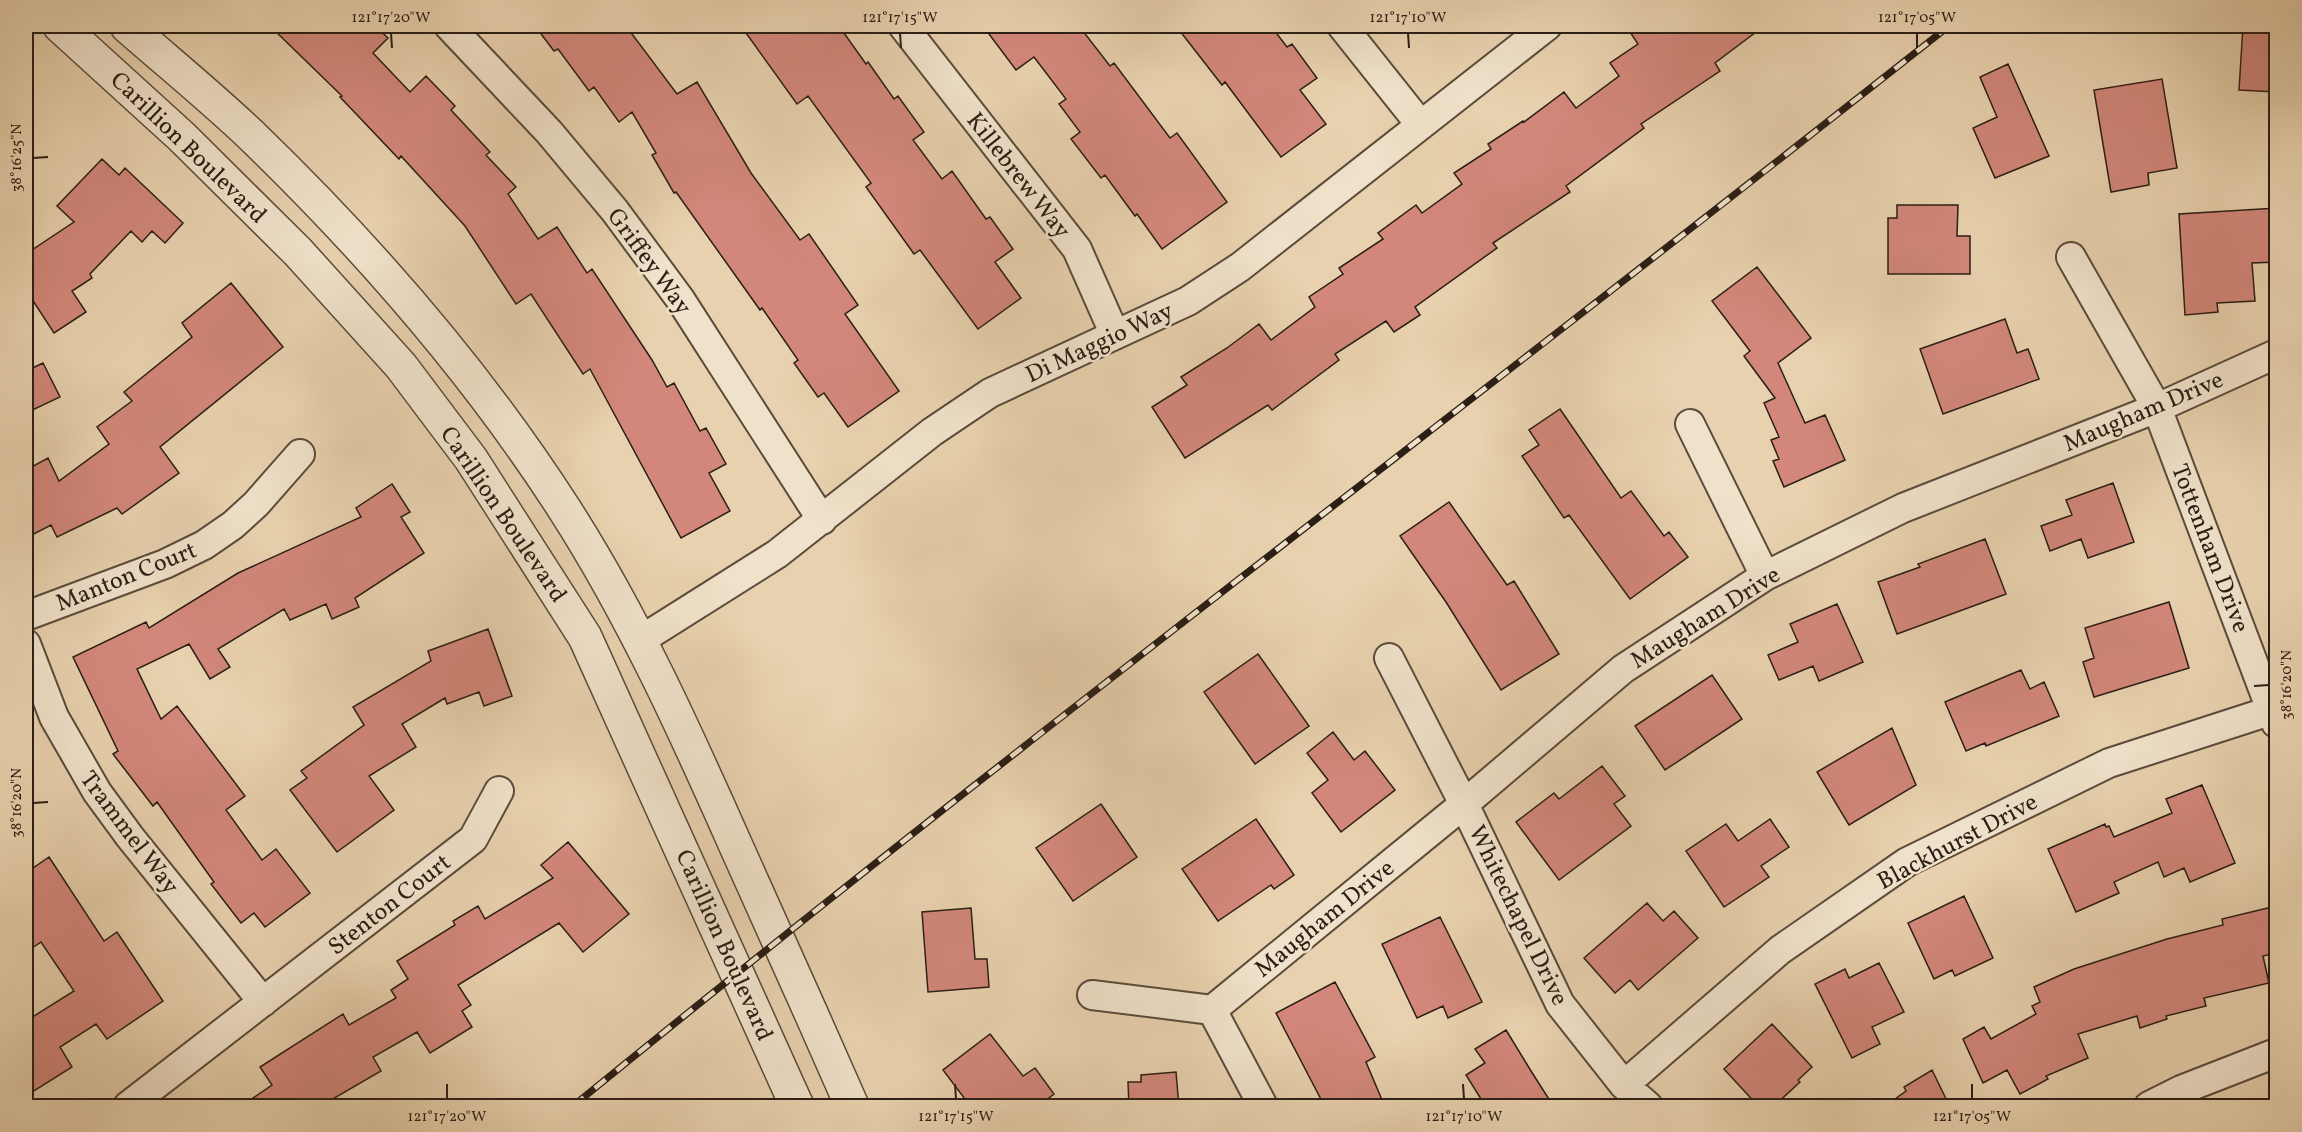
<svg xmlns="http://www.w3.org/2000/svg" width="2302" height="1132" font-family="Vollkorn,serif">
<style>
.building{fill:#d2877a;stroke:#2a1e15;stroke-width:1.5}
.lines{fill:none;stroke-linecap:round;stroke-linejoin:round}
.minor-casing{stroke:#5a4b3b;stroke-width:32}
.tertiary-casing{stroke:#5a4b3b;stroke-width:36}
.minor{stroke:#f0e1ca;stroke-width:28}
.tertiary{stroke:#f0e1ca;stroke-width:33}
.rail-casing{stroke:#2a1e15;stroke-width:7}
.rail{stroke:#f0e1ca;stroke-width:4.5;stroke-dasharray:14;stroke-linecap:butt}
.ticks{fill:none;stroke:#2a1e15;stroke-width:2}
.labels{text-anchor:middle;stroke-width:5;stroke-linejoin:round;paint-order:stroke}
.street-label{font-size:24px;fill:#2a1e15;stroke:#f0e1ca}
.neatline{fill:none;stroke:#2a1e15;stroke-width:2}
.ticks-label{font-size:15px;text-anchor:middle;fill:#2a1e15}
</style>
<rect width="100%" height="100%" fill="#e8d1ae"/>
<filter id="stains"><feTurbulence type="fractalNoise" baseFrequency=".00333" numOctaves="4"/><feColorMatrix values="0 0 0 0 .2 0 0 0 0 .09 0 0 0 0 .02 0 0 0 .5 -.17"/></filter>
<radialGradient id="worn" r=".72"><stop offset=".6" stop-color="#630" stop-opacity="0"/><stop offset="1" stop-color="#630" stop-opacity=".3"/></radialGradient>
<!-- building -->
<path class="building" d="M270,26H375L388,38L373,53L410,92L426,76L455,106L451,110L490,152L486,155L516,187L508,194L538,239L557,227L587,273L592,269L652,360L667,387L674,383L700,431L706,428L726,464L709,473L730,511L681,538L590,369L583,374L531,294L516,304L465,226L401,156L399,159L340,97L342,96Z
M535,26H626L677,94L697,82L751,173L800,240L809,234L858,305L845,314L899,391L848,427L824,393L818,397L794,363L798,360L762,308L760,310L676,192L674,193L652,155L656,153L632,112L619,122L594,87L589,91L558,49L554,51Z
M741,26H839L866,64L868,62L894,99L898,96L924,132L913,140L942,179L952,171L986,219L990,217L1013,249L995,262L1021,298L978,329L920,250L914,254L866,187L871,183L808,96L797,104Z
M983,26H1079L1110,66L1114,63L1170,138L1177,133L1227,202L1162,249L1137,214L1135,216L1105,175L1101,178L1071,139L1080,132L1059,104L1066,99L1034,57L1016,70Z
M1176,26H1271L1287,47L1292,44L1317,78L1300,90L1326,124L1281,157L1225,82L1222,85Z
M1626,26H1764L1715,63L1720,71L1641,124L1644,128L1566,186L1570,192L1493,243L1497,248L1415,307L1420,315L1394,332L1386,321L1335,354L1339,360L1272,410L1268,405L1185,458L1152,407L1187,385L1181,377L1227,348L1259,324L1271,340L1315,307L1309,297L1343,274L1339,268L1383,239L1378,233L1416,205L1422,213L1462,184L1454,173L1491,149L1488,144L1523,121L1524,122L1564,92L1576,108L1619,76L1610,63L1638,44Z
M2243,26H2277V92L2239,90Z
M2008,64L2049,156L1995,178L1973,128L1997,117L1980,77Z
M2162,79L2177,168L2148,173L2149,185L2111,192L2094,90Z
M102,159L119,175L125,168L183,223L165,243L152,231L142,242L131,231L90,274L92,278L72,291L86,312L54,333L26,290V254L74,222L57,206Z
M1897,205H1958L1957,236H1970V274H1888V218H1897Z
M2277,208V262L2252,263L2255,301L2217,303L2218,312L2185,315L2179,214Z
M1757,267L1811,338L1778,363L1805,423L1825,415L1845,460L1784,487L1773,461L1779,459L1771,440L1779,437L1764,403L1775,398L1744,356L1750,351L1712,301Z
M231,283L283,347L160,447L179,473L122,514L117,508L57,537L51,525L26,538V470L48,458L59,481L109,444L97,427L132,401L124,392L192,337L182,323Z
M2005,319L2017,353L2028,349L2039,379L1943,414L1920,349Z
M43,363L60,397L26,413V371Z
M1560,409L1621,498L1631,491L1664,536L1669,532L1688,557L1630,599L1569,515L1564,518L1522,456L1539,445L1529,430Z
M2113,483L2134,542L2088,558L2081,539L2050,551L2041,526L2072,515L2066,500Z
M392,484L410,512L401,517L424,553L355,598L359,607L332,619L326,604L290,620L284,609L218,649L230,667L210,679L189,644L137,669L161,719L177,706L245,796L226,810L262,860L276,849L310,893L265,927L254,913L241,923L211,884L214,882L157,802L153,806L113,754L118,751L73,657L146,622L149,628L238,573L361,517L356,508Z
M1449,502L1507,585L1514,581L1559,654L1501,690L1446,602L1400,536Z
M1985,539L2006,594L1897,634L1878,582L1920,567L1918,564Z
M2169,602L2189,668L2094,697L2083,662L2094,658L2085,628Z
M1837,604L1863,662L1819,681L1813,666L1779,680L1768,655L1798,642L1790,624Z
M488,629L512,696L484,706L479,692L447,704L445,698L402,724L416,747L369,776L394,810L337,852L290,790L307,778L301,771L364,725L353,707L431,661L428,651Z
M1258,654L1309,726L1255,764L1204,692Z
M2021,670L2030,689L2044,682L2059,716L1986,746L1985,743L1966,751L1945,702Z
M1712,675L1742,719L1665,770L1635,726Z
M1892,728L1916,785L1849,825L1817,772Z
M1333,732L1354,760L1365,751L1395,790L1341,832L1312,793L1328,780L1307,753Z
M1602,766L1625,796L1614,804L1631,826L1559,880L1516,822L1554,793L1559,799Z
M2202,785L2235,863L2190,882L2184,868L2164,877L2158,862L2114,882L2119,893L2076,912L2048,849L2105,824L2106,827L2109,826L2114,837L2172,813L2166,799Z
M1101,804L1137,857L1073,901L1036,848Z
M1256,819L1294,875L1274,889L1271,885L1218,921L1182,869Z
M1770,819L1789,847L1761,866L1769,877L1724,907L1686,851L1726,824L1738,841Z
M568,842L629,914L583,952L559,923L458,985L471,1005L462,1011L472,1027L430,1053L417,1032L373,1057L381,1071L319,1107H240L272,1085L260,1067L343,1014L349,1025L396,998L391,990L408,979L397,961L455,925L453,921L478,906L485,919L553,878L541,865Z
M49,857L104,941L117,932L163,1001L107,1039L96,1024L60,1047L72,1067L26,1096V1021L74,991L41,942L26,952V873Z
M1964,896L1993,958L1955,976L1952,970L1934,979L1908,923Z
M1647,903L1663,921L1674,911L1698,938L1638,990L1630,980L1615,993L1584,958Z
M2272,907L2277,923V953L2263,956L2269,983L2204,998L2206,1006L2166,1016L2167,1019L2140,1028L2137,1016L2078,1034L2088,1058L2046,1076L2048,1079L2020,1094L2007,1070L1983,1083L1963,1039L1984,1027L1991,1039L2036,1014L2032,1006L2040,1002L2034,987L2074,969L2167,939L2223,925L2222,919Z
M971,908L975,959H987L989,987L928,992L922,912Z
M1440,917L1482,1002L1448,1018L1443,1006L1417,1018L1382,944Z
M1879,963L1904,1012L1872,1027L1880,1044L1852,1058L1815,984L1845,969L1849,978Z
M1335,982L1375,1057L1366,1062L1385,1107H1325L1276,1013Z
M1772,1024L1812,1067L1798,1080L1800,1082L1773,1107H1759L1724,1069Z
M1506,1030L1531,1071L1554,1107H1486L1466,1075L1485,1063L1475,1049Z
M990,1034L1023,1076L1035,1068L1054,1094L1037,1107H971L943,1070Z
M1932,1070L1950,1107H1884L1906,1091L1904,1087Z
M1176,1072L1179,1107H1129L1128,1082H1141V1075Z"/>
<g class="lines">
<!-- minor casing -->
<g class="minor-casing">
<path id="minor" d="M449,26L549,132L615,211L680,299L822,520
M903,26L1077,249L1115,335
M1342,26L1420,124
M2071,257L2157,408L2276,723
M1690,424L1765,576
M26,616L165,564L204,545L233,525L256,504L300,454
M639,641L777,554L932,432L990,393L1188,301L1240,267L1547,26
M26,644L54,717L97,792L130,837L263,1002
M1389,658L1464,804L1560,1004L1624,1085L1648,1106
M1092,995L1212,1010
M1212,1010L1464,804L1623,669L1765,576L1903,508L2157,408L2276,354
M1212,1010L1263,1106
M1624,1085L1780,950L1907,862L2109,763L2276,709
M128,1106L473,839L499,791
M2149,1106L2181,1090L2276,1053"/>
</g>
<!-- tertiary casing -->
<g class="tertiary-casing">
<path id="tertiary" d="M60,26L182,137L298,252L401,366L471,459L585,637L797,1106
M127,26C168,62 211,97 251,135C368,248 477,373 565,510C633,616 685,731 736,846C775,933 814,1019 852,1106"/>
</g>
<!-- minor -->
<use href="#minor" class="minor"/>
<!-- tertiary -->
<use href="#tertiary" class="tertiary"/>
<!-- rail casing -->
<g class="rail-casing">
<path id="rail" d="M573,1106C1025,737 1492,388 1949,26"/>
</g>
<!-- rail -->
<use href="#rail" class="rail"/>
</g>
<!-- ticks -->
<path class="ticks" d="M391,33L392,48M900,33L901,48M1408,33L1409,48M1917,33V48M33,158L48,157M2254,686L2269,685M33,803L48,802M447,1084V1099M955,1084L956,1099M1463,1084L1464,1099M1972,1084V1099"/>
<g class="labels">
<!-- street labels -->
<g class="street-label">
<text transform="translate(189 147) rotate(44)" y="8">Carillion Boulevard</text>
<text transform="translate(1019 175) rotate(52)" y="8">Killebrew Way</text>
<text transform="translate(650 261) rotate(54)" y="8">Griffey Way</text>
<text transform="translate(1099 342) rotate(-25)" y="8">Di Maggio Way</text>
<text transform="translate(2143 411) rotate(-23)" y="8">Maugham Drive</text>
<text transform="translate(504 514) rotate(56)" y="8">Carillion Boulevard</text>
<text transform="translate(2211 548) rotate(69)" y="8">Tottenham Drive</text>
<text transform="translate(126 576) rotate(-22)" y="8">Manton Court</text>
<text transform="translate(1705 617) rotate(-32)" y="8">Maugham Drive</text>
<text transform="translate(130 832) rotate(53)" y="8">Trammel Way</text>
<text transform="translate(1957 841) rotate(-28)" y="8">Blackhurst Drive</text>
<text transform="translate(389 904) rotate(-38)" y="8">Stenton Court</text>
<text transform="translate(1519 915) rotate(64)" y="8">Whitechapel Drive</text>
<text transform="translate(1324 918) rotate(-39)" y="8">Maugham Drive</text>
<text transform="translate(725 945) rotate(66)" y="8">Carillion Boulevard</text>
</g>
</g>
<!-- margin -->
<rect width="2302" height="1132" fill="none" stroke="#e8d1ae" stroke-width="66"/>
<rect x="33" y="33" width="2236" height="1066" class="neatline"/>
<g class="ticks-label">
<text x="391" y="22">121°17'20"W</text>
<text x="900" y="22">121°17'15"W</text>
<text x="1408" y="22">121°17'10"W</text>
<text x="1917" y="22">121°17'05"W</text>
<text transform="translate(16 158) rotate(-90)" y="5">38°16'25"N</text>
<text transform="translate(2286 685) rotate(-90)" y="5">38°16'20"N</text>
<text transform="translate(16 803) rotate(-90)" y="5">38°16'20"N</text>
<text x="447" y="1121">121°17'20"W</text>
<text x="956" y="1121">121°17'15"W</text>
<text x="1464" y="1121">121°17'10"W</text>
<text x="1972" y="1121">121°17'05"W</text>
</g>
<rect width="100%" height="100%" filter="url(#stains)"/>
<rect width="100%" height="100%" fill="url(#worn)"/>
</svg>
